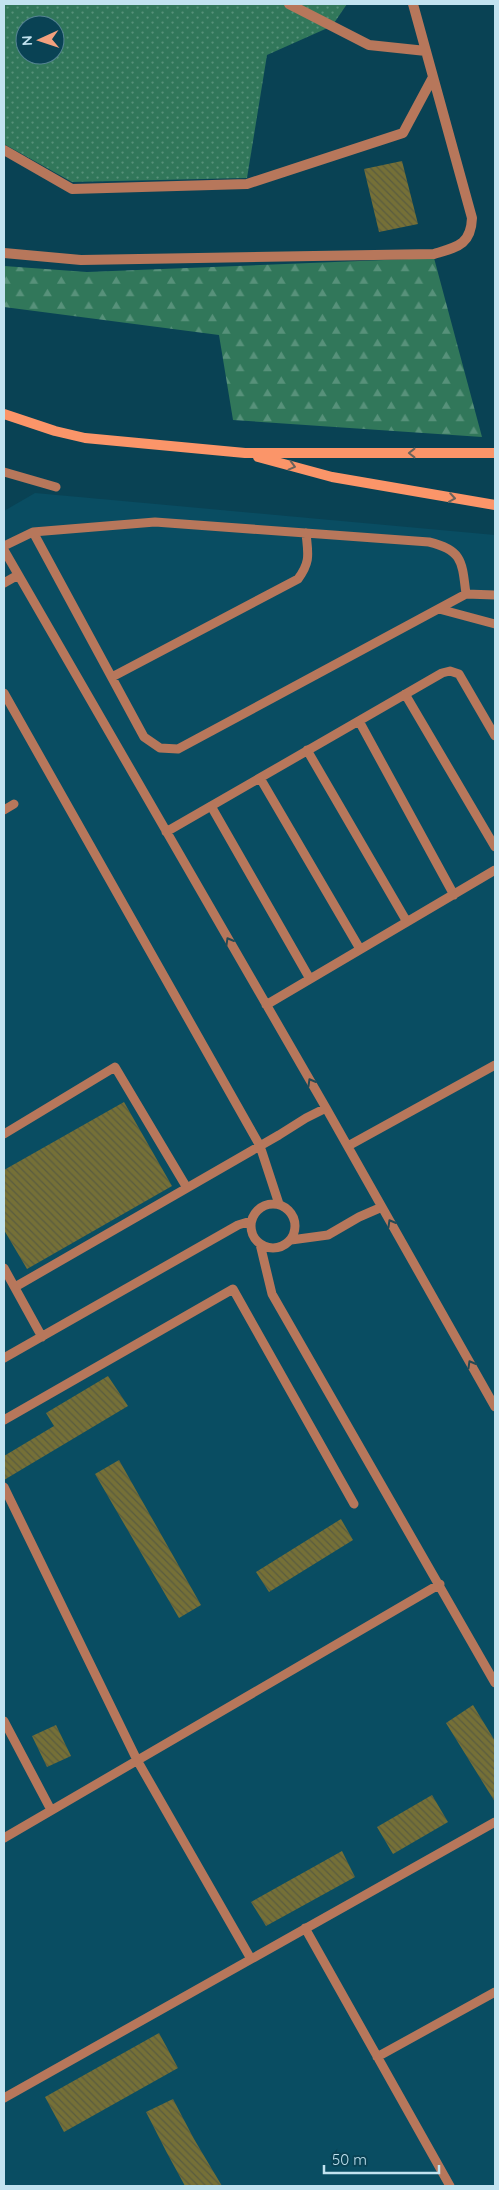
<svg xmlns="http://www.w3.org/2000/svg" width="499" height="2190" font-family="Quicksand,sans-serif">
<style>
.built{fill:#094d62}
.grass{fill:url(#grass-dots);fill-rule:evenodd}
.forest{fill:url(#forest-firs)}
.building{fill:url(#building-back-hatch)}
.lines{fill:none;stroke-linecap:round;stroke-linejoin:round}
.service{stroke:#b7775b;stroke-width:9}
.minor{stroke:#b7775b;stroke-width:10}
.secondary{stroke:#fb9569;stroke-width:10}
.oneway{stroke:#6a635c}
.oneway2{stroke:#234a55}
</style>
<defs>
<pattern id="grass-dots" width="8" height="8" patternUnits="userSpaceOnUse" patternTransform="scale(1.25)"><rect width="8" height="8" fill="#31775a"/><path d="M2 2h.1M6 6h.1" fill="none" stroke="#57917a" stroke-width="1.8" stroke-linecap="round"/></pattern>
<pattern id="forest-firs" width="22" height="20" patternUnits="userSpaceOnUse" patternTransform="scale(1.25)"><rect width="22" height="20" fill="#31775a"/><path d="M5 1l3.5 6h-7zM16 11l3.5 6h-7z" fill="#57917a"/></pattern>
<pattern id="building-back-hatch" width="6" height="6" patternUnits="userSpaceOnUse" patternTransform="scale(1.25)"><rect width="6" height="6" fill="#757037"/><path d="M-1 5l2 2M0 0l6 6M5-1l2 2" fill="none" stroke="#5a5c3f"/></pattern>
</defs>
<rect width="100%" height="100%" fill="#094254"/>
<!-- built -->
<path class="built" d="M35,493L495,535V2186H4V511Z"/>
<!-- grass -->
<path class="grass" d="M4,4H347L332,26L267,55L247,178L72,182L4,144ZM25,25H55V55H25Z"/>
<!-- forest -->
<path class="forest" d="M434,258L482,437L233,420L219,335L4,307V266L87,272Z"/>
<!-- building -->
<path class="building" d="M402,161L418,224L379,232L364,169Z
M124,1102L172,1186L27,1269L4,1230V1170Z
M108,1376L128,1406L4,1480V1456L54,1426L46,1413Z
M119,1460L201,1605L179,1618L95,1474Z
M341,1519L353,1540L269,1592L256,1572Z
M473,1705L495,1741V1802L446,1723Z
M56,1725L71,1756L47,1767L32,1736Z
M432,1795L448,1822L393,1854L377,1827Z
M342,1851L355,1877L266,1926L251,1902Z
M159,2033L178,2068L64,2132L45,2097Z
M173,2099L194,2139L222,2186H185L167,2153L146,2112Z"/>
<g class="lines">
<!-- service -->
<path class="service" d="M4,472L56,487
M4,546L33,532L155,522L429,542C463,550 462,562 466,594L178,749L160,748L144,737L33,532
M4,550L326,1108L495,1407
M4,583L18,575
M466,594L495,595
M439,609L495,624
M112,677L298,579C311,561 308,554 306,533
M4,693L260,1146L279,1204
M405,694L495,847
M359,721L454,895
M307,750L407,922
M260,778L360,949
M211,806L310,979
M4,810L14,804
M166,832L442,673L450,671L459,674L495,736
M266,1005L495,870
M4,1134L115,1067L187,1188
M348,1146L495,1065
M251 1226a22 22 0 1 1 44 0a22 22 0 1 1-44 0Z
M291,1240L328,1235L359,1217L382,1207
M260,1244L272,1294L495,1683
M4,1268L42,1337
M15,1287L279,1135L306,1118L326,1108
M4,1358L238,1225L251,1221
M4,1420L233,1289L354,1504
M4,1487L137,1760L251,1959
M4,1721L51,1810
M4,1838L440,1584
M305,1928L450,2186
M377,2057L495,1992
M4,2098L495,1822"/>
<!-- minor -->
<path class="minor" d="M289,4L369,45L426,51
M4,150L72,189L247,184L403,133L433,77
M4,253L81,260L434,254C457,247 471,245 472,218L413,4"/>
<!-- secondary -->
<path class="secondary" d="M4,414L55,431L85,438L245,453H495
M258,457L332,477L495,505"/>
</g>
<!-- one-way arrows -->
<defs><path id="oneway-chevron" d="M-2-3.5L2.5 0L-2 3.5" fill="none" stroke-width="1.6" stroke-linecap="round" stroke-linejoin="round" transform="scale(1.25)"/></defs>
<g class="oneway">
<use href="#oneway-chevron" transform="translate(412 453) rotate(180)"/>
<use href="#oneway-chevron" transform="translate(292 466) rotate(15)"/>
<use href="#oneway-chevron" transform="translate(452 498) rotate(9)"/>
</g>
<g class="oneway2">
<use href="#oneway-chevron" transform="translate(229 941) rotate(-120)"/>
<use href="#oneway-chevron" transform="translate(311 1082) rotate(-120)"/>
<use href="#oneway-chevron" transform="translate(391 1223) rotate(-120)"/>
<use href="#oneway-chevron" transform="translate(471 1364) rotate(-120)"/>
</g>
<!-- border -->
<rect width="499" height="2190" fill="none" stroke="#c2e3f0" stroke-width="10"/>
<!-- north arrow -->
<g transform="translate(40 40) rotate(267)"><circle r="24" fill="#094254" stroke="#538292"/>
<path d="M0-4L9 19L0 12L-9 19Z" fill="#f2a17e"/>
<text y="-8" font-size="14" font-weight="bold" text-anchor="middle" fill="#c2e3f0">N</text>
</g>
<!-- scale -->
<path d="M324 2165v8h115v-8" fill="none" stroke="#c2e3f0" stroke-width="2.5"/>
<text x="332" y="2165" font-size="15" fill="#c2e3f0" stroke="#094254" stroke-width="4" paint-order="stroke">50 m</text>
</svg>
